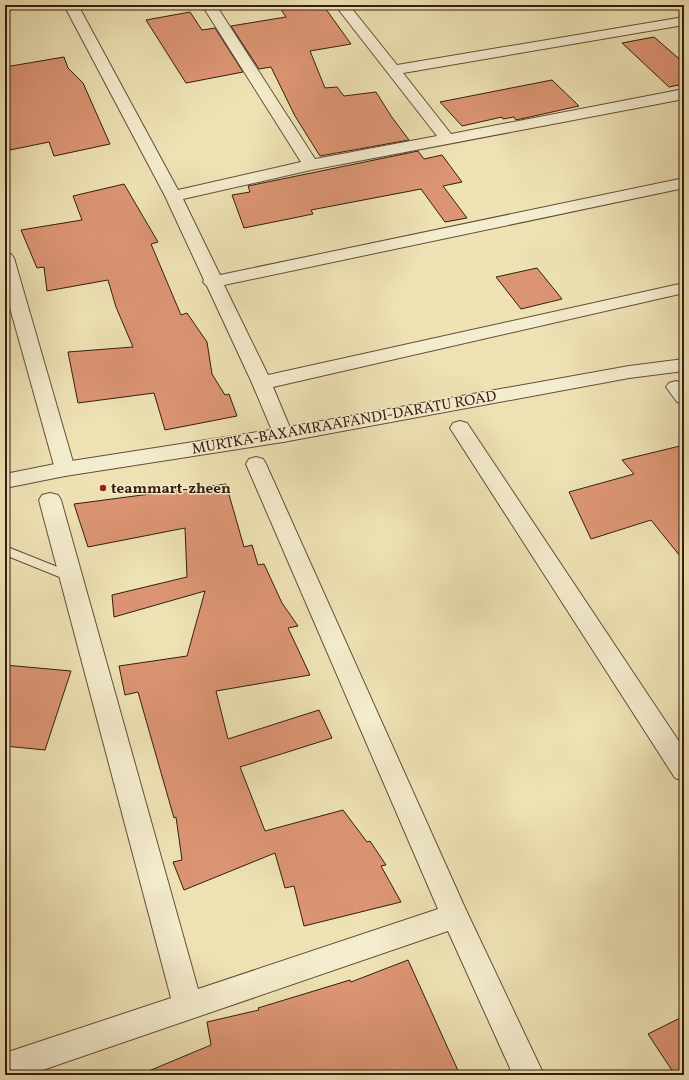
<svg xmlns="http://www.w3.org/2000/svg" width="689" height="1080" font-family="Vollkorn,serif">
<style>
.building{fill:#dc9574;stroke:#341d0e}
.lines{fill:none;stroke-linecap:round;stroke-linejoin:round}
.service-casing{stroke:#624e38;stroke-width:2}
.minor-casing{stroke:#624e38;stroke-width:2}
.tertiary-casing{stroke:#624e38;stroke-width:2}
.service{fill:#f4ecce;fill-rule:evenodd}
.minor{fill:#f4ecce;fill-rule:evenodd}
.tertiary{fill:#f4ecce;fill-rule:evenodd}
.poi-dot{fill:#8f2418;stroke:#f4ecce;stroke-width:1.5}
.labels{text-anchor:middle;stroke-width:3;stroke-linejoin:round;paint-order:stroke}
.street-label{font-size:15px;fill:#341d0e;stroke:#f4ecce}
.poi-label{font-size:15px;font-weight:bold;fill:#341d0e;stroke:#f4ecce;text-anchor:start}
</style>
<rect width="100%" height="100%" fill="#eee2b4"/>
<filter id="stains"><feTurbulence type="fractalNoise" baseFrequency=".005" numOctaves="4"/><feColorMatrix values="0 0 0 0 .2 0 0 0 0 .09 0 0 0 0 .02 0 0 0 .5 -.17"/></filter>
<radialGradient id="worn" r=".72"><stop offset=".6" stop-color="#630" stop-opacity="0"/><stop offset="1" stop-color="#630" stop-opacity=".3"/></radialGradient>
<!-- building -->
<path class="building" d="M299,5H323L351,44L310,51L325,88L337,87L344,96L376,92L391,116L409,140L320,156L295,116L271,67L259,69L231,26L286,17L280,8Z
M190,12L202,30L215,28L243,72L186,83L146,20Z
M654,37L684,63V84L669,87L622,43Z
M64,57L68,68L83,83L110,144L54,156L49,142L5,151V67Z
M552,80L579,106L516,120L514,117L503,119L502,117L462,126L440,102Z
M418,151L424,159L442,155L462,182L443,186L467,218L445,222L421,189L311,210L313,214L244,228L232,195L250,192L248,186Z
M124,184L158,242L151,244L181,315L187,313L207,342L212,374L225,395L229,394L237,416L165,430L154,393L78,403L68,352L133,347L116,307L108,280L47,291L44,267L37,268L21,230L82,220L73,196Z
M537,268L562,299L521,309L496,277Z
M684,445V561L651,520L591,539L569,492L634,474L622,460Z
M226,484L244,547L252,545L258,565L264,564L282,603L298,626L288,628L310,675L216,691L228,739L319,710L332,738L240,767L265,831L343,810L367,842L370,841L386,865L381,866L401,902L304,926L294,886L285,888L275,853L184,890L173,862L182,860L176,817L174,818L138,692L125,695L119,666L187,656L205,591L114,617L112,595L187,577L185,528L88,547L74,504Z
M5,665L71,671L45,750L5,746Z
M408,960L460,1075H139L211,1045L207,1022L259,1010L258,1008L350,980L351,982Z
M684,1016V1075H675L648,1034Z"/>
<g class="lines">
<!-- service casing -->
<g class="service-casing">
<path id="service" d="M5,546L75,574L77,577L75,580H67L5,555Z"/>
</g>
<!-- minor casing -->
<g class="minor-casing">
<path id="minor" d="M64,5H78L178,190L301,162L202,5H216L315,159L437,136L335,5H349L397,65L684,17V25L403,73L451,134L684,89V99L311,170L183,199L220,275L684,178V188L224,285L268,375L684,283V293L273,387L293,435L290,440L283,442L276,440L252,383L207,286L203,282L204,280L165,196Z
M5,253L11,254L14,258L75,469L72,474L65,476L58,474L55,469L5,290Z
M676,381L684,384V403L677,402L666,387L669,383Z
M460,421L467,423L684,749V781L675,778L450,428L453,423Z
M256,457L263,459L266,464L466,910L544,1075H513L448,931L28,1075H5V1053L171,998L39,500L42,495L50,493L58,495L61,500L198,989L438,909L246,464L249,459Z"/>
</g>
<!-- tertiary casing -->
<g class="tertiary-casing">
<path id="tertiary" d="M684,359V371L629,378L283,442L65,476L5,488V474L65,462L283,428L629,366Z"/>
</g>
<!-- service -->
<use href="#service" class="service"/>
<!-- minor -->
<use href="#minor" class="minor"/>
<!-- tertiary -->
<use href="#tertiary" class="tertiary"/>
</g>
<!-- markers -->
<circle class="poi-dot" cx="103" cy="488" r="4"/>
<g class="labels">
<!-- street labels -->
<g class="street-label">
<text transform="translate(344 422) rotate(-10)" y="5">MURTKA-BAXAMRAAFANDI-DARATU ROAD</text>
</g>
<!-- poi labels -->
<g class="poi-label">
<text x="111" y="493">teammart-zheen</text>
</g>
</g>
<!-- margin -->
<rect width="689" height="1080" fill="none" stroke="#eee2b4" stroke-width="20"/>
<rect x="6" y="6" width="677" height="1068" fill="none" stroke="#341d0e" stroke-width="2"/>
<rect x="10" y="10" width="669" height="1060" fill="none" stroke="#341d0e"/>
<rect width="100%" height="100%" filter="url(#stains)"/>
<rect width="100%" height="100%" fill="url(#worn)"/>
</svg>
